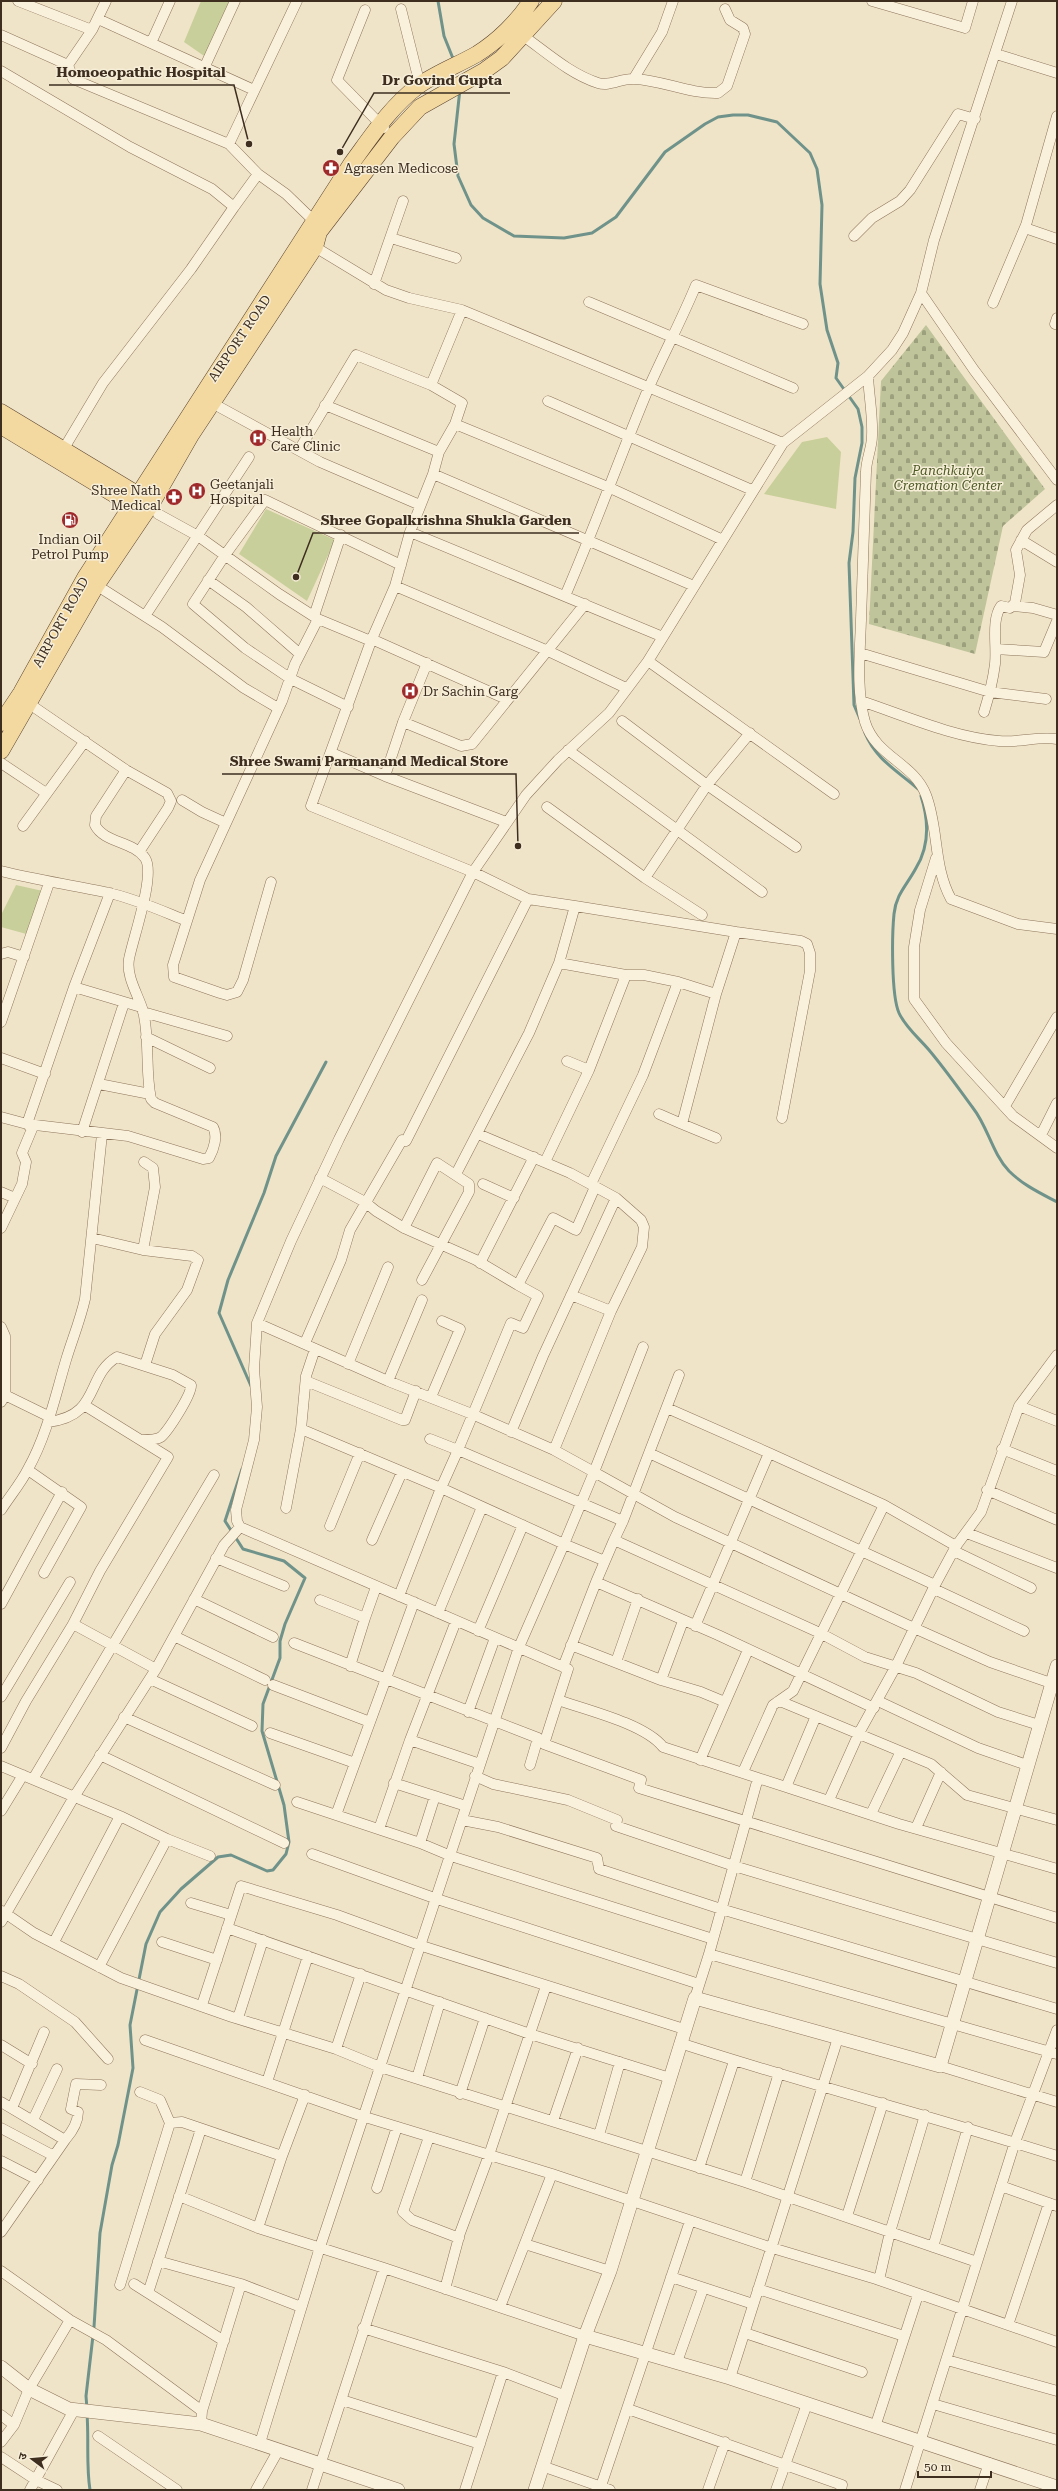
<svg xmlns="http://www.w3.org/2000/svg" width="1058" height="2491" font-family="'Roboto Serif','Noto Sans Devanagari',serif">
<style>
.cemetery{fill:url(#cemetery-stones)}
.green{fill:#c9cf9b}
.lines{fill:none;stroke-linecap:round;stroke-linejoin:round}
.stream{stroke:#6f938a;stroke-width:3}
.minor-casing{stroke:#8d765c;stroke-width:11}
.tertiary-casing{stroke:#8d765c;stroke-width:14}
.primary-casing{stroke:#5b4430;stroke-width:17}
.minor{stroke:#faf1dc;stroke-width:10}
.tertiary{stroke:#faf1dc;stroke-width:13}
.primary{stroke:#f3d9a0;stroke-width:16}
.labels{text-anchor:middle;stroke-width:3;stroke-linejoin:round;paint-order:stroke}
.poi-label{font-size:13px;fill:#3d2e20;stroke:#f7eed8;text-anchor:start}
.street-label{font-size:13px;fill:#3d2e20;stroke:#f7eed8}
.park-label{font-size:13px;font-style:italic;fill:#4d5a26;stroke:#f7eed8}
.leader{fill:none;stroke:#3d2e20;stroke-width:1.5}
.callout-dot{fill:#3d2e20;stroke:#f7eed8;stroke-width:1.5}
.callout-label{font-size:14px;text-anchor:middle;font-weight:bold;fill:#3d2e20;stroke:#f7eed8;stroke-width:3;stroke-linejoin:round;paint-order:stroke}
</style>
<defs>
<pattern id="cemetery-stones" width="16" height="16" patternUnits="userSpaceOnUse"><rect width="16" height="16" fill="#bfc49a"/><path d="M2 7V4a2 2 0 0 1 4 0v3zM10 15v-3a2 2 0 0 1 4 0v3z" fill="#9ca07d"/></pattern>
</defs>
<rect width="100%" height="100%" fill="#f0e4c8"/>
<!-- cemetery -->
<path class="cemetery" d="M926,325L1045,489L1003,526L975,654L869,624L881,381Z"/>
<!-- green -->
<path class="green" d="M201,1H231L207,58L184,42Z
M827,437L841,452L836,509L764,494L802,442Z
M266,509L335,540L307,601L239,554Z
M16,885L43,891L30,935L1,927V915Z"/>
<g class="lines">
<!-- stream -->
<path class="stream" d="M438,1L444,36L454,61
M460,89L454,144L458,176L471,205L483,218L514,236L564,238L592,233L616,217L665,152L705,124L718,117L733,115H748L777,122L810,153L817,169L822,205L820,284L827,330L838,363L836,378L858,409L862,427V443L855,478L853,532L849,563L854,705L860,719
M865,733C876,760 898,771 918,789
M921,796C929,821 930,845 916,868C907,885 896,894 894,914C892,934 891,995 899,1013C906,1028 919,1038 929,1050C945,1069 959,1089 973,1108C988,1127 992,1153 1009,1171C1023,1185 1040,1193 1057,1202
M251,1386L219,1313L228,1280L264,1193L276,1156L326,1062
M87,2409L86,2396L94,2327L100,2233L112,2165L118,2145L133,2068L130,2025L146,1944L160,1912L181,1889L218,1857L231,1855L267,1871L273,1870L286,1854L289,1842L284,1805L262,1731L263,1704L280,1658V1641L285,1624L305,1578L284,1561L243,1549L225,1521L242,1469
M87,2414C89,2440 86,2465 90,2490"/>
<!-- minor casing -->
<g class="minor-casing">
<path id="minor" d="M18,1L92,30
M106,1L92,30L68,65L73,79L229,144L258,174L286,194L317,224
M872,1L965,28L973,1
M401,9L420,85
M365,10L337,80L384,128
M98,19L254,90
M1,35L68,65
M522,35C546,52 570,74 598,83C610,87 621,78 634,79C662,80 689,94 718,93L727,86L745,34L743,28L730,20L725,9
M151,43L170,1
M996,54L1057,73
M205,66L235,1
M1,71L130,147L212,189L234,207L191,269L103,383L63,450
M634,78L662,32L673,1
M229,144L297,1
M234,207L258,174
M1025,228L1057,239
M854,236L872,218L900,201L910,190L958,114L975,119
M391,238L456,258
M315,247L386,290L409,298L462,310L783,443
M374,284L403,201
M921,293L974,370L1057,480
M589,302L793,388
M993,303L1026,225L1057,116
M1055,324L1057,318
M868,376C869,396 873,416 872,436C872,448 866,460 866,472C864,521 863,570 861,620C860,652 856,690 865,722C876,757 914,763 926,795C939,829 933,866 951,899L1018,924L1057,929
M431,385L462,310
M548,401L752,490
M212,403L320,462L420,505
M325,405L439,452
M455,424L608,487L723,540
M299,450L356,355L431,385L462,403L455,424L439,452L433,474L410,532L395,586L371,641L311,806L473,872L526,795L558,760L609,713L648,661L783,443L868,376L892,350L903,333L921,293L934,240L1012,1
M433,474L694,586
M158,514L198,536L279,594L318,619L371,641H376L506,699
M410,532L663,637
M1021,540L1057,562
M208,580L246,607L300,654
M93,583L162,627L244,688L278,708
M395,586L546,650L626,688
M565,596C595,527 620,456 649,387C664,353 682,319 696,285L803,324
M1013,606L1033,608L1057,615
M145,616L249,457
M314,616L341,535
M996,649L1044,652L1057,621
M860,653L990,692L1046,699
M648,661L834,794
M861,701C906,716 952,737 999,741C1019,743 1038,736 1057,739
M28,703L126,770L167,793L171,801L168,808L139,852
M348,707L291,679L245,648L193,604L225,555L265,500L401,565
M984,712C989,696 993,680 995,664C997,646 991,620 1001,606L1010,608L1015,603L1020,575L1016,550L1027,530L1057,505
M622,721L707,785L796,847
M403,722L461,746L472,744L585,604
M568,750L762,892
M332,753L385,776L506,822
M1,763L46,793
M385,776L403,722L427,663
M182,800L202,812L226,823
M547,807L645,878L702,915
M23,826L85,741
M936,858L920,910L914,947V999L946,1043L1013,1116L1057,1148
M1,871C37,880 73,885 109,893C136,899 162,911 187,921
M645,878L707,785L750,733
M271,882L243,980L237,992L227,995L220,993L174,977L173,965L200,880L282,701L295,664L318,619
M575,906L736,932L716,994
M736,932L801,941L807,944L810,953V971L782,1118
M1,954L8,952L24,957
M559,963L626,975L589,1070L567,1061
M74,987L141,1007
M143,1012L227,1036
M1,1022L49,883
M146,1037L210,1068
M1,1058L45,1074
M99,1084L150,1094
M1005,1106L1057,1017
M659,1114L682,1124L716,994L678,982
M1,1117L27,1124L128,1136L203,1159L209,1158C214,1149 218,1136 213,1127L155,1103L151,1099C145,1070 150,1039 143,1011C138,994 126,977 129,959C133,938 156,874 145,858C133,841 104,843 95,825L96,816L126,770
M682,1124L716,1138
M82,1132L124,1003
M478,1134L570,1173L616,1198L641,1220L644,1227L642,1247L611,1311L554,1450
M1041,1135L1057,1103
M406,1141L528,899
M545,1162L589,1070
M320,1178L365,1202L376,1211L404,1228L476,1260L518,1285
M483,1184L514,1198
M591,1184L643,1075L678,982L644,975H626
M595,1187L576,1230L553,1218L518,1285L538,1296L523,1328L511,1323L458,1450L623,1521L614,1540L820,1633L865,1657L916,1673L998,1712L1039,1725
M1,1192L15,1198
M1,1228L22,1184L26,1162L22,1153L32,1129L27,1124L74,987L110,893
M404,1228L437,1163L469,1184V1192L422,1280
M92,1238L143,1250L192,1256L198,1260L187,1290L155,1334L145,1365
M143,1250L155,1187L153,1168L144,1162
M480,1263L534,1157
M571,1295L611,1311
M257,1323L388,1381L472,1414L554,1450L594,1472L643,1347
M1,1327L5,1336V1395L1,1402
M305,1343L341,1260L350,1230L402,1140
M315,1349L306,1376L301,1429L441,1488L458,1450L430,1439
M348,1364L388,1267
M306,1381L402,1420H405L416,1391
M388,1381L422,1300
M5,1395L50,1417
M431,1397L460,1329L442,1321
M1019,1406L1057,1421
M667,1408L769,1453L695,1626
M48,1422C101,1416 85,1376 117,1357L173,1375L191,1385C192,1394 168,1431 161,1437C156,1440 148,1440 142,1440
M511,1432L543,1356L616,1198
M1002,1449L1057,1471
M649,1453L679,1375
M28,1470L81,1507L44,1573
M987,1490L1057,1520
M884,1505L956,1546
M286,1508L301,1429
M1,1510C10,1496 21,1483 28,1469C47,1435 55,1397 66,1360C72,1340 80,1321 85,1299L102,1134
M623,1521L649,1453L935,1585
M330,1526L360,1453
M240,1527L237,1521L236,1510L254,1440L257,1407L254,1369L257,1323L291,1241L339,1139L473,872L528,899L575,906L559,963L529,1033L456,1174
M967,1533L1057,1568
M372,1540L402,1472
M954,1551L1031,1588
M216,1558L284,1586
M605,1561L614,1540
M934,1589L1024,1631
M399,1596L441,1488L564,1544L519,1647L380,2067L745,2182L977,2262
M194,1599L273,1637
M320,1600L365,1618L376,1587
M1,1604L62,1492
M438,1613L482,1507
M73,1624L156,1669
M478,1631L523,1525
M174,1636L265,1680
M294,1643L538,1738L544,1744L641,1780L639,1788L1057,1918
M571,1645L661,1680L701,1692L725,1702
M616,1662L638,1599
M350,1666L365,1618
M563,1667L596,1582
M150,1679L252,1726
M661,1680L683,1621
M273,1685L370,1722
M1,1697L70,1582
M878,1701L978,1748L1027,1765
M777,1702H782L931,1764L967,1795L1057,1820
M874,1708L718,1635L596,1582L605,1561L564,1544L594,1472L675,1517L914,1628L990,1662L1051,1683
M468,1712L495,1638
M124,1717L275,1785
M270,1733L355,1763
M410,1740L480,1764
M544,1744L558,1700
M1,1748L26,1701L73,1624L100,1571L168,1457L84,1405
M100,1755L284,1843
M700,1760L748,1650
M530,1765L538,1738
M1,1766L120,1816L167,1839L210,1856
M743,1772L773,1705L793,1691L884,1505L769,1453
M475,1776L493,1784L568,1800L617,1820L616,1826L734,1866L1057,1963
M758,1778L786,1787L816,1716
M33,1779L214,1475
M394,1783L466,1806
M786,1787L899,1824L1057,1869
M829,1800L859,1733L896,1666L935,1585L956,1546L981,1512L1019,1406L1057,1355
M297,1802L420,1843L451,1856L713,1939
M1,1811L23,1775
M871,1814L900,1753
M336,1815L414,1602
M462,1820L498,1827L597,1858L599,1869L721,1909L1057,2009
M916,1828L941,1772
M379,1829L410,1740L456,1621
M420,1843L435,1796
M312,1854L437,1899L699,1984
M191,1903L231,1915
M2,1911L34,1933L121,1978L232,2017L336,2049L380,2067L320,2247L260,2443
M1,1922L74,1797L156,1669L224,1545L240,1527L568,1669L558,1700C587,1710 645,1724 663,1747L758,1778L709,1954L695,1998
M227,1928L530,2034L670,2078
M54,1942L120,1816
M162,1942L217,1960
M709,1954L1057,2054
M99,1967L167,1839
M1,1976L19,1984L75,2022L108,2059
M202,2005L241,1886L337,1915L422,1946L684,2029
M238,2018L263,1940
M145,2040L365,2117L552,2174L769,2247L876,2279L1057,2342
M680,2043C805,2084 932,2116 1057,2156
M1,2045L32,2064
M336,2049L361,1974
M940,2066L1057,2102
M417,2078L440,2002
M267,2082L308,1956
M140,2092L160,2100L170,2123
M460,2094L485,2018
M1,2102L65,2140L1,2232
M12,2108L44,2032
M33,2120L57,2069
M553,2121L578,2048
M1,2128L54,2156
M599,2135L620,2062
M429,2137L403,2212L412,2220L459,2238
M65,2140C72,2132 78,2123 78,2112L71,2109L76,2084L101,2085
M282,2156L305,2095
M1,2161L38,2180
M699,2168L734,2061
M745,2182L779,2073
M1001,2186L1057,2206
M377,2188L397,2127
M179,2196L258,2228L384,2268L585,2336
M847,2216L883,2103
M525,2244L610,2271
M933,2247L968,2127
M158,2261L241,2284L301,2307
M1,2271L70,2320L106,2340L202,2411L201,2424
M671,2277L753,2304
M879,2280L890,2232L925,2115
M134,2284L224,2341
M120,2285L170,2123L182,2122L282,2156L258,2228
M445,2289L460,2233L489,2155L546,1986
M758,2289L904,2336
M148,2293L201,2129
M500,2307L552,2174
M1008,2325L1049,2203
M363,2328L503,2372L566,2396
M745,2333L862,2372
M947,2360L1057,2391
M677,2362L703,2289
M730,2378L838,2038
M342,2400L480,2444
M933,2404L1057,2440
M628,2409L842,2485L841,2490
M202,2411L241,2284
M1,2415L14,2425
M875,2427L918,2295
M98,2436L177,2490
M1,2442L14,2425L29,2389L70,2320
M1,2457L36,2480L57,2490
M542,2466L610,2490
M601,2486L690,2221
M30,2490L74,2410
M256,2490L278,2451
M312,2490L384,2268
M465,2490L503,2372
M708,2490L725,2442
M776,2490L807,2404
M905,2490L1015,2142L1057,2030
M980,2490L989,2463"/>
</g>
<!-- tertiary casing -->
<g class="tertiary-casing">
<path id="tertiary" d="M585,2336L730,2378L1057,2487
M1,2367L29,2389L69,2409L201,2424L398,2490
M535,2490L585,2336L610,2271L695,1998L940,2066L1057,1666"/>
</g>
<!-- primary casing -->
<g class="primary-casing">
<path id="primary" d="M1,412L147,500
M1,426L140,510
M1,723L21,693L86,576L351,164C371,137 390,107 418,86C436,73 458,65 477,54C498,41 518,21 531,1
M1,751L96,586L152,503L191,435L315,247L319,232L392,137L420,107L484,71L502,58L554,1"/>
</g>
<!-- minor -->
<use href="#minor" class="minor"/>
<!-- tertiary -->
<use href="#tertiary" class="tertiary"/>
<!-- primary -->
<use href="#primary" class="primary"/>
</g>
<!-- icons -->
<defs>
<g id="pharmacy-disc" transform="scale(0.9)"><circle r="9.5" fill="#9e2a2b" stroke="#f7eed8"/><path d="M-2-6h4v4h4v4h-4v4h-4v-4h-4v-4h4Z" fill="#fff"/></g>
<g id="hospital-disc" transform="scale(0.9)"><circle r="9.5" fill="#9e2a2b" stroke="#f7eed8"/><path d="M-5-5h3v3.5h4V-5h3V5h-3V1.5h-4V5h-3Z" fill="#fff"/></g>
<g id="fuel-disc" transform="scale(0.9)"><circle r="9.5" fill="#9e2a2b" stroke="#f7eed8"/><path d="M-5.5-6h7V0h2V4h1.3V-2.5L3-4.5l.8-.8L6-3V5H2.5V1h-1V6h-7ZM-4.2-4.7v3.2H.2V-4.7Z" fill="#fff"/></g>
</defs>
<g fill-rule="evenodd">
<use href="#pharmacy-disc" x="331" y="168"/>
<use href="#hospital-disc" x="258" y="438"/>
<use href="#hospital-disc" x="197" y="491"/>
<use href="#pharmacy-disc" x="174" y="497"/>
<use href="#fuel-disc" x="70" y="520"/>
<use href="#hospital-disc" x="410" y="691"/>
</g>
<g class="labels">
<!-- poi labels -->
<g class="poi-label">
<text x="344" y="173">Agrasen Medicose</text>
<text x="271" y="436">Health<tspan x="271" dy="15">Care Clinic</tspan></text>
<text x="210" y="489">Geetanjali<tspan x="210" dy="15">Hospital</tspan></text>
<text x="161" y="495" text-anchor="end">Shree Nath<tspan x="161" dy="15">Medical</tspan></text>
<text x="70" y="544" text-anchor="middle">Indian Oil<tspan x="70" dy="15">Petrol Pump</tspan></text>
<text x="423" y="696">Dr Sachin Garg</text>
</g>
<!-- street labels -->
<g class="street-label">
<text transform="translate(239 338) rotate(-56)" y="5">AIRPORT ROAD</text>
<text transform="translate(60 622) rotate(-61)" y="5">AIRPORT ROAD</text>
</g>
<!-- park labels -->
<g class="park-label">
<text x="948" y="475">Panchkuiya<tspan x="948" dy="15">Cremation Center</tspan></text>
</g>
</g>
<!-- callouts -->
<path class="leader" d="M249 144L234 85H49M340 152L374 93H510M296 577L313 533H579M518 846L516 774H222"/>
<g class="callout-dot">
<circle cx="249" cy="144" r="4"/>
<circle cx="340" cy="152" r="4"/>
<circle cx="296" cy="577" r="4"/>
<circle cx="518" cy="846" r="4"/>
</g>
<g class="callout-label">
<text x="141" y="77">Homoeopathic Hospital</text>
<text x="442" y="85">Dr Govind Gupta</text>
<text x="446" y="525">Shree Gopalkrishna Shukla Garden</text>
<text x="369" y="766">Shree Swami Parmanand Medical Store</text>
</g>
<!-- border -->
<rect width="1058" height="2491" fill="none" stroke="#3d2e20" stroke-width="4"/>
<!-- north arrow -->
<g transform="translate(32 2459) rotate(286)" stroke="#f7eed8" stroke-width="3" paint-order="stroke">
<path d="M0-3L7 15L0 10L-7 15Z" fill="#3d2e20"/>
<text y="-6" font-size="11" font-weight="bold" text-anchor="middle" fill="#3d2e20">उ</text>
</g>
<!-- scale -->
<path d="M918 2471v6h73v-6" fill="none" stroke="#3d2e20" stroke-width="2"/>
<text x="924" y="2471" font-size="12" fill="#3d2e20" stroke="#f7eed8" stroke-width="3" paint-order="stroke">50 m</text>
</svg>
